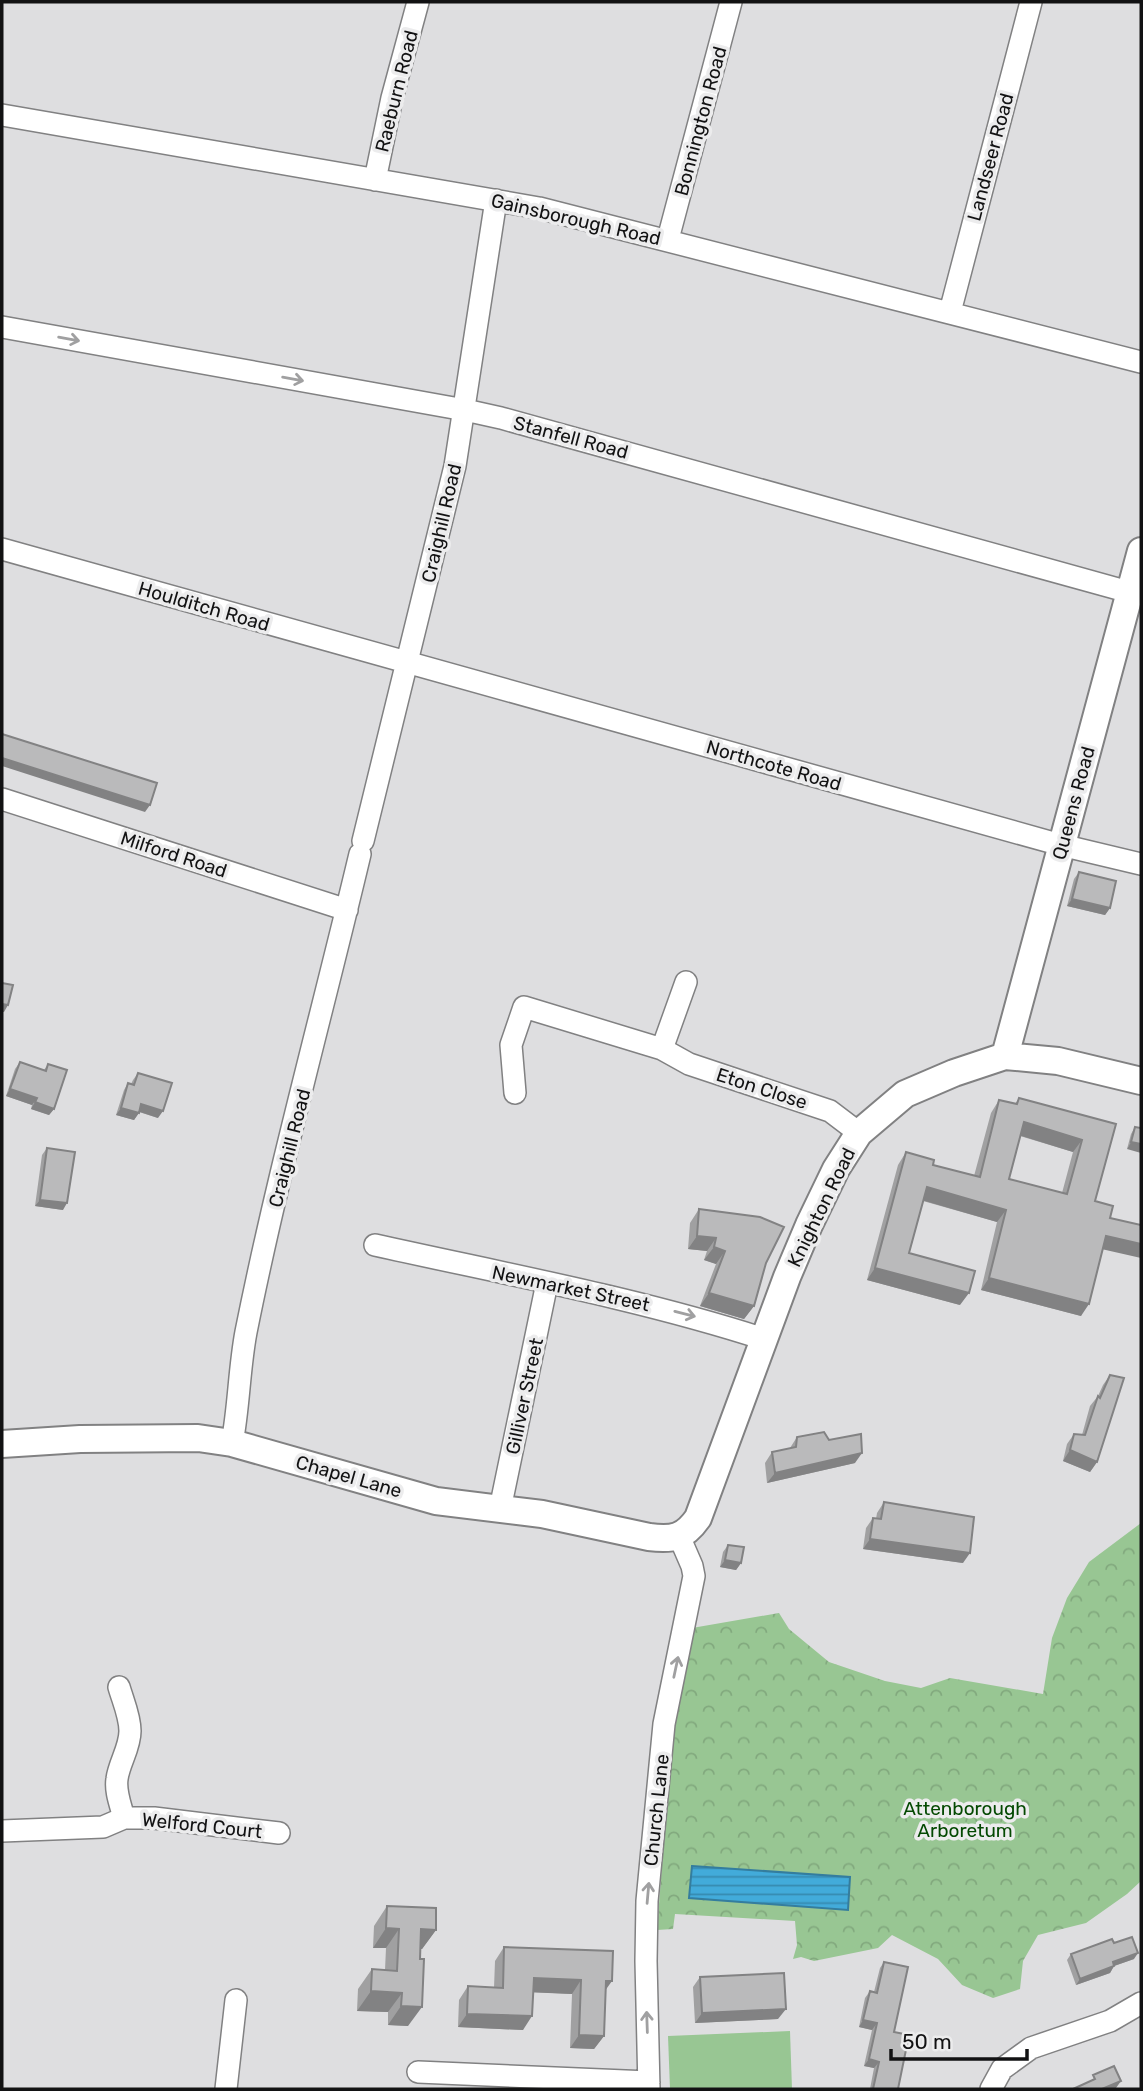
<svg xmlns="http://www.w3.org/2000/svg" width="1143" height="2091" font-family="Rubik,sans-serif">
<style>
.green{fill:#98c693}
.forest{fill:url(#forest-crowns)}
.water{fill:url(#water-rules);stroke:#347d9e;stroke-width:2}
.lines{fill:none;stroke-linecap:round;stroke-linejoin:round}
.minor-casing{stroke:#818182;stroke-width:24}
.tertiary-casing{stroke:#818182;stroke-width:30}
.minor{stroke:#fff;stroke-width:21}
.tertiary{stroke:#fff;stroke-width:26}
.wall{fill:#a0a0a1;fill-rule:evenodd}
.shaded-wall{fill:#828283}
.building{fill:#bababb;stroke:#828283;stroke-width:2;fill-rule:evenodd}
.oneway{stroke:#a0a0a1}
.labels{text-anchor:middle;stroke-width:7;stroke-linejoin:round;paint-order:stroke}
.street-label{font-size:19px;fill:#121213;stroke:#ececed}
.park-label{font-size:19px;fill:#044902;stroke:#ececed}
</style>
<defs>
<pattern id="forest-crowns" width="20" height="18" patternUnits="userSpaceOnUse" patternTransform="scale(1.75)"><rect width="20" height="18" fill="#98c693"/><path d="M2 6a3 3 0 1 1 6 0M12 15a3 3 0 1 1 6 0" fill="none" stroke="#82a97e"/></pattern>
<pattern id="water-rules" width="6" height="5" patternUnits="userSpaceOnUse" patternTransform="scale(1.75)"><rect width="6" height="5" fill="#42abda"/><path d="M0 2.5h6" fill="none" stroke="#368ab0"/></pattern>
</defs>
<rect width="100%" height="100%" fill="#dedee0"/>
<!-- green -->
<path class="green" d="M790,2031L792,2089H670L668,2036Z"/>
<!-- forest -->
<path class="forest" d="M1141,1523V1881L1127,1894L1086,1923L1038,1935L1023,1961L1020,1989L993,1998L962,1985L938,1959L892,1935L878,1948L814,1961L801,1957L793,1959L797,1945L795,1921L675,1914L673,1929L657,1930L673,1723L692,1628L779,1613L789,1629L829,1662L885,1681L921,1688L950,1678L1043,1694L1052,1638L1067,1598L1089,1562Z"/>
<!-- water -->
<path class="water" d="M692,1866L850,1877L848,1910L689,1898Z"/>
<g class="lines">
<!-- minor casing -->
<g class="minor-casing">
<path id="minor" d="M2,115L539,208L1141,362
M375,180L392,98L418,2
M668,239L731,2
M950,312L1031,2
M2,327L465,410L501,418L1129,592
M2,549L1061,845L1141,864
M2,799L347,910
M363,841L455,466L496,200
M662,1049L686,982
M515,1093L511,1045L524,1007L662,1049L689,1064L830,1111L859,1133
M375,1245C505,1274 637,1298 764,1339
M232,1443C239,1407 239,1369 246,1332C278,1172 322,1014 360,854
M500,1509L547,1283
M119,1687C123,1701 130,1716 130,1731C130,1748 119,1763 117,1779C115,1792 121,1806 124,1818
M2,1831L103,1827L124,1818H154L279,1833
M418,2072L649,2082
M226,2089L236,2000
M649,2089L646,1961L647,1901L664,1724L694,1576L692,1566L679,1536
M991,2089L1002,2069L1031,2048L1110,2021L1141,2003"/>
</g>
<!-- tertiary casing -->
<g class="tertiary-casing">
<path id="tertiary" d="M1005,1056L1141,551
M2,1444L80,1439L198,1438L232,1443L436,1501L542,1514L649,1537C673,1540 684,1538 698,1518L787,1277L809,1225L836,1169L859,1133L905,1094L954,1073L1005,1056L1058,1061L1141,1081"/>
</g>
<!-- minor -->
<use href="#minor" class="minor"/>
<!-- tertiary -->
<use href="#tertiary" class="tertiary"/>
</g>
<!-- wall -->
<path class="wall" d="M1079,872L1110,908L1105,915L1067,906L1074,879Z
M20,1062L44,1070L48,1064L54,1109L49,1115L31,1109L32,1105L6,1096L15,1069Z
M138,1073L158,1118L139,1112L134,1120L116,1115L124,1090L128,1083L131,1084L133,1080Z
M1019,1098L1116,1124L1095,1201L1103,1249L1081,1316L981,1290L997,1222L923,1201L909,1253L960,1305L867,1280L898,1165L906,1152L933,1165L974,1176L991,1113L999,1100L1015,1104ZM1020,1136L1073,1152L1062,1193L1009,1179Z
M1135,1127L1141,1128L1127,1149L1131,1134Z
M47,1148L63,1210L35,1206L42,1155Z
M699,1209L766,1263L754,1306L744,1319L700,1306L716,1264L704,1260L707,1251L688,1249L690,1223Z
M1110,1375L1097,1462L1090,1472L1063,1461L1067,1444L1074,1434L1082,1435L1090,1406L1098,1396L1103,1385Z
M797,1437L829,1440L855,1463L767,1483L765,1463L772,1452L790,1448Z
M884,1502L963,1563L863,1549L866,1528L873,1518L876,1519L877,1513Z
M728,1545L741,1563L736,1570L720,1567L723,1552Z
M387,1906L436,1930L422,1949H420L408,2026L388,2025V2012L357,2011L358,1989L372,1969L385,1970L386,1948H373L374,1926Z
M1114,1943L1134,1959L1114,1966L1110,1973L1076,1985L1067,1960L1071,1954Z
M504,1947L605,1990L604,2036L594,2049L570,2048L572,1994L533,1992L523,2030L458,2027L459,2000L468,1986L494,1988L495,1961Z
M884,1962L894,2032L898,2089H870L874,2068L864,2066L872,2030L859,2027L865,1998L870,1991L874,1992L880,1968Z
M700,1977L778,2019L695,2023L693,1987Z"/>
<!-- shaded-wall -->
<path class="shaded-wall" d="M2,758L150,805L145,812L2,766Z
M1072,899L1110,908L1105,915L1067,906Z
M2,1004L8,1005L4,1012H2Z
M10,1089L37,1098L32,1105L6,1096Z
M35,1102L54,1109L49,1115L31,1109Z
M141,1104L163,1111L158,1118L137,1111Z
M121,1108L139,1113L134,1120L116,1115Z
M1024,1122L1082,1140L1073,1152L1015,1134Z
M1131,1142L1141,1144V1153L1127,1149Z
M927,1187L1006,1210L997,1222L918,1199Z
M40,1200L67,1203L63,1210L35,1206Z
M697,1236L716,1238L707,1251L688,1249Z
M1106,1236L1141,1244V1258L1097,1248Z
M714,1247L725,1251L716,1264L704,1260Z
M875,1268L969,1293L960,1305L867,1280Z
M989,1278L1089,1304L1081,1316L981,1290Z
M709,1293L754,1306L744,1319L700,1306Z
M1070,1450L1097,1462L1090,1472L1063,1461Z
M862,1453L855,1463L767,1483L775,1473Z
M870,1539L970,1553L963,1563L863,1549Z
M725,1560L741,1563L736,1570L720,1567Z
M386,1928L399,1929L386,1948H373Z
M421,1929L436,1930L422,1949H407Z
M1138,1953L1134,1959L1114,1966L1110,1973L1076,1985L1080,1979L1113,1962Z
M534,1978L581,1980L572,1994L524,1992Z
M606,1981H612L602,1995Z
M371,1991L402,1993L388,2012L357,2011Z
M401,2006L422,2007L408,2026L388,2025Z
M786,2009L778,2019L695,2023L702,2013Z
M467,2014L532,2016L523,2030L458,2027Z
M863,2020L877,2023L872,2030L859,2027Z
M579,2035L604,2036L594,2049L570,2048Z
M869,2059L879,2062L874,2068L864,2066Z
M1121,2081L1116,2088L1112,2089H1102Z"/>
<!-- building -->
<path class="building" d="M2,734L157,783L150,805L2,758Z
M1079,872L1116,881L1110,908L1072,899Z
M2,983L13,985L8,1005L2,1004Z
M20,1062L46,1071L48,1064L67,1070L54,1109L35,1102L37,1098L10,1089Z
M138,1073L172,1083L163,1111L141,1104L139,1113L121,1108L128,1083L134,1085Z
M1019,1098L1116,1124L1095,1201L1113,1206L1110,1218L1141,1225V1244L1106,1236L1089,1304L989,1278L1006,1210L927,1187L909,1253L975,1271L969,1293L875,1268L906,1152L934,1160L933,1165L980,1177L999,1100L1017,1104ZM1024,1122L1082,1140L1067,1194L1009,1179Z
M1135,1127L1141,1128V1144L1131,1142Z
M47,1148L75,1152L67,1203L40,1200Z
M699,1209L760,1217L784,1227L766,1263L754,1306L709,1293L725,1251L714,1247L716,1238L697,1236Z
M1110,1375L1124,1378L1097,1462L1070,1450L1074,1434L1085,1435L1098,1396L1100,1398Z
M824,1432L829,1440L861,1434L862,1453L775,1473L772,1452L796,1447L797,1437Z
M884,1502L974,1517L970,1553L870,1539L873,1518L881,1519Z
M728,1545L744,1547L741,1563L725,1560Z
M387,1906L436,1908V1930L421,1929L420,1959H424L422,2007L401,2006L402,1993L371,1991L372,1969L397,1971L399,1929L386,1928Z
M1132,1937L1138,1953L1113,1962L1114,1966L1080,1979L1071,1954L1112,1939L1114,1943Z
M504,1947L613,1951L612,1981H606L604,2036L579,2035L581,1980L534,1978L532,2016L467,2014L468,1986L503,1988Z
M884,1962L908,1967L894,2032L909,2035L898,2089H873L879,2062L869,2059L877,2023L863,2020L870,1991L877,1993Z
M784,1973L786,2009L702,2013L700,1977Z
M1114,2066L1121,2081L1102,2089H1073L1095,2079L1093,2075Z"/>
<!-- one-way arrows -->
<defs><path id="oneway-shaft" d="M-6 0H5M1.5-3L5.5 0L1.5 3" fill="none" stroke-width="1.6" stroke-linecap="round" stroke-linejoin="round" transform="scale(1.75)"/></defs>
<g class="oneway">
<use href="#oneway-shaft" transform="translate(69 339) rotate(10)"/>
<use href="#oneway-shaft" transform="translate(293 379) rotate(10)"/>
<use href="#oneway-shaft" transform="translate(685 1314) rotate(14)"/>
<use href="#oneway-shaft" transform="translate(676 1667) rotate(-78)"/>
<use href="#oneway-shaft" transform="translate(648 1893) rotate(-85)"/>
<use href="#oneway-shaft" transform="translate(647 2022) rotate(-92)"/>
</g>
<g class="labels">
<!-- street labels -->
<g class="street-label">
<text transform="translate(396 91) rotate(-76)" y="7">Raeburn Road</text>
<text transform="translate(700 121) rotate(-75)" y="7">Bonnington Road</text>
<text transform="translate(990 157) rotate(-75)" y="7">Landseer Road</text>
<text transform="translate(576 219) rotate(13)" y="7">Gainsborough Road</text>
<text transform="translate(571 437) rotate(15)" y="7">Stanfell Road</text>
<text transform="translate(441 523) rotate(-77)" y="7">Craighill Road</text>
<text transform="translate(204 606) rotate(16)" y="7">Houlditch Road</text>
<text transform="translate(774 765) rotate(16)" y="7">Northcote Road</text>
<text transform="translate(1073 803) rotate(-75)" y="7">Queens Road</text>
<text transform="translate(174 854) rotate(18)" y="7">Milford Road</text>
<text transform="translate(762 1088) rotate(18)" y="7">Eton Close</text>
<text transform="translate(289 1148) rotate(-76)" y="7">Craighill Road</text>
<text transform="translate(821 1207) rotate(-64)" y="7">Knighton Road</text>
<text transform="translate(571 1288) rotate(12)" y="7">Newmarket Street</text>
<text transform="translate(524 1396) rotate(-78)" y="7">Gilliver Street</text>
<text transform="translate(349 1476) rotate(16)" y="7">Chapel Lane</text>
<text transform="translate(656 1810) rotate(-84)" y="7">Church Lane</text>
<text transform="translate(202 1825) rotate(6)" y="7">Welford Court</text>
</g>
<!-- park labels -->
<g class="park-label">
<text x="965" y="1815">Attenborough<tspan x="965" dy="22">Arboretum</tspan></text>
</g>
</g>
<!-- border -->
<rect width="1143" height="2091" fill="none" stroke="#121213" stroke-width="7"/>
<!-- scale -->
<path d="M891 2049v10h136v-10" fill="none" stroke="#121213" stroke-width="3.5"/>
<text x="902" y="2049" font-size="21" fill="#121213" stroke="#ececed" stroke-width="5" paint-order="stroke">50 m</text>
</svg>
